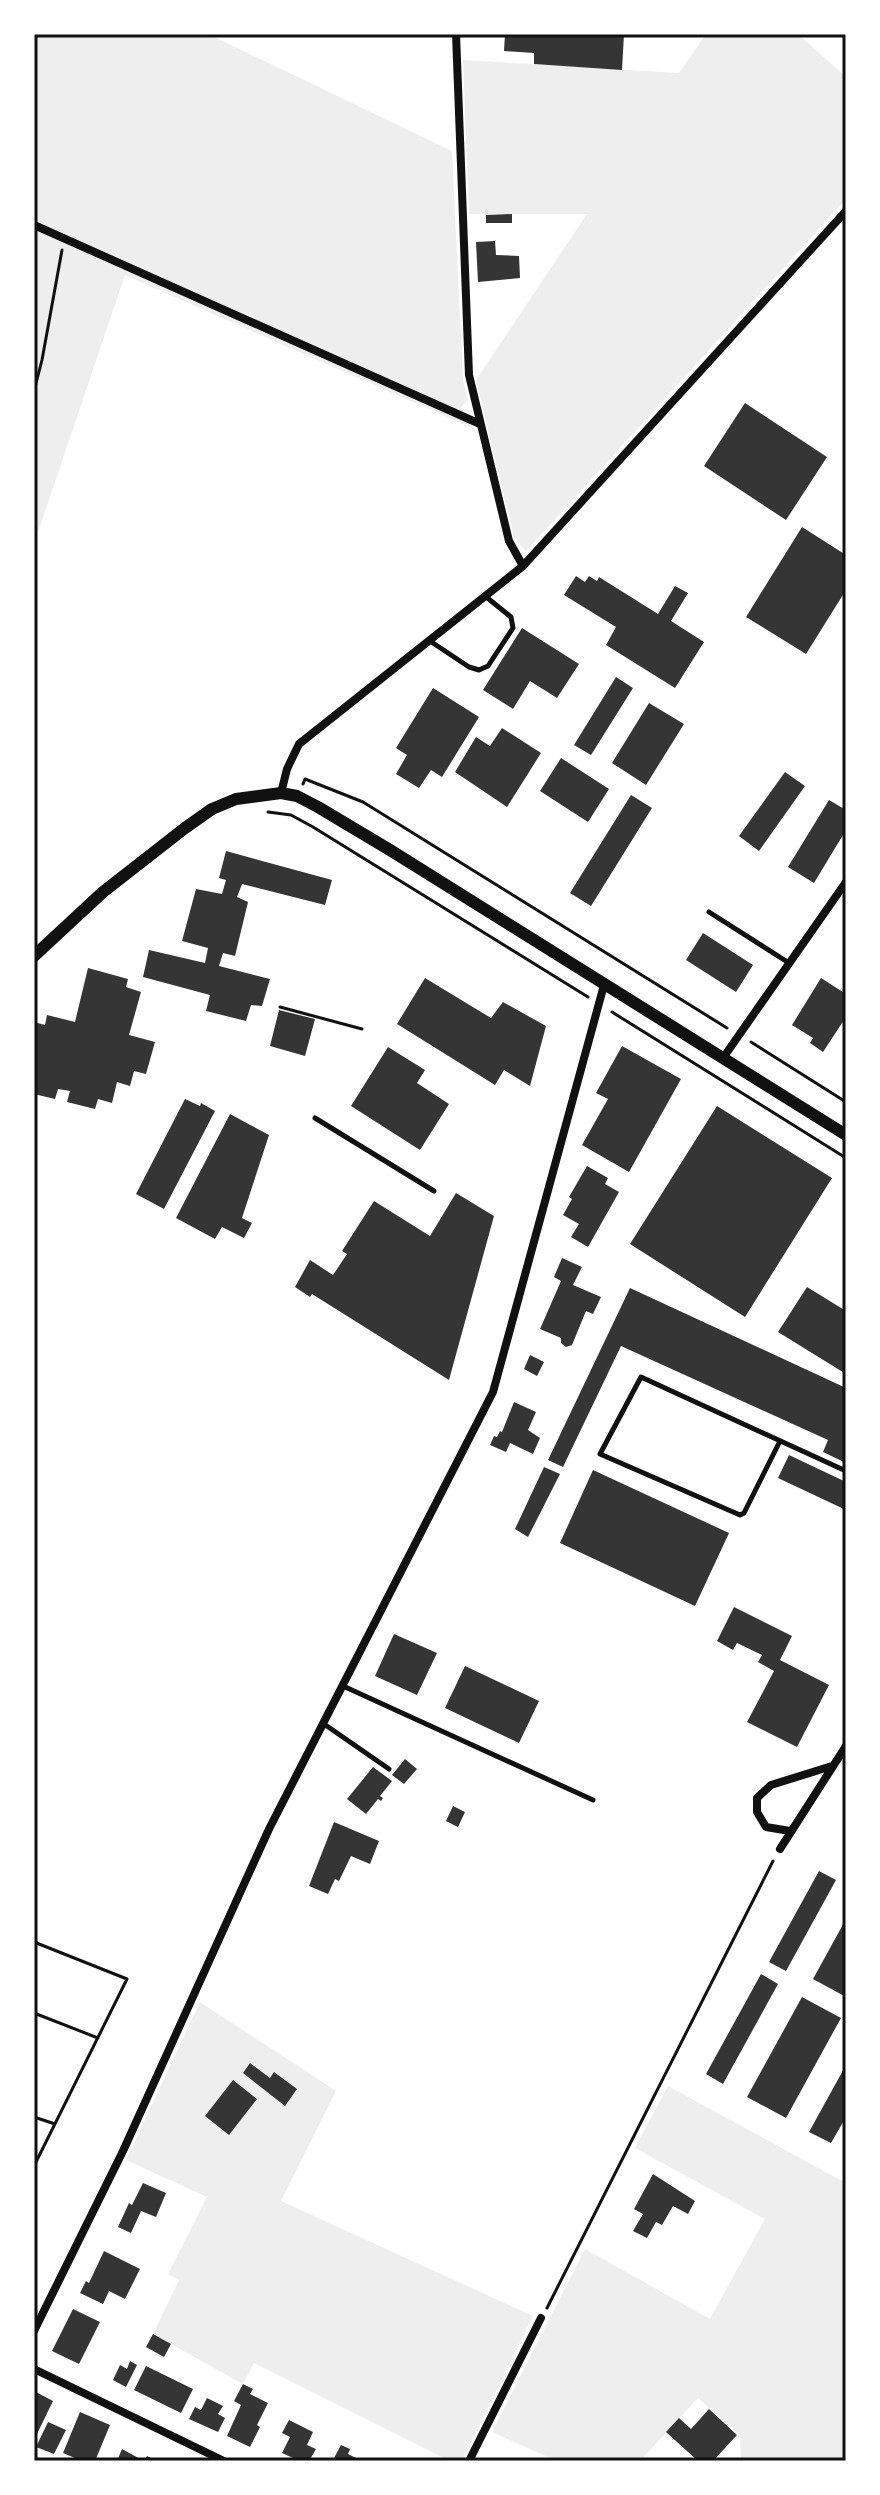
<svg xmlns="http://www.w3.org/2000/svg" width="880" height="2495" font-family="'IBM Plex Sans',sans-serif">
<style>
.green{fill:#eee}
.building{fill:#353535}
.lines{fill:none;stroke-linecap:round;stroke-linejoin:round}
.path{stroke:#111;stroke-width:3}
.service{stroke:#111;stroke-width:5}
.minor{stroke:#111;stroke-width:8}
.tertiary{stroke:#111;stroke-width:12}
.neatline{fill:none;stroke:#111;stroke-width:3}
</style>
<rect width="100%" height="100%" fill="#fff"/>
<!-- green -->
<path class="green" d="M34,34H208L452,151L463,381L468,400L461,407L474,429L125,275L34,544Z
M706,34H798L846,77V199L526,551L514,538L476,380L587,214H469L463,60L679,73Z
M200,2002L336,2091L281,2201L533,2316L462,2461H450L254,2363L243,2384L153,2334L179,2280L168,2274L207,2197L126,2160Z
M668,2086L846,2183V2461H741L740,2435L698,2398L640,2461H557L492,2432L585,2249L710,2319L765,2219L635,2148Z"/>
<!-- building -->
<path class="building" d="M505,34H624L622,70L534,64V53L504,51Z
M512,214V223H486V215Z
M495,241L496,255L519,256L520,278L478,282L476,242Z
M745,403L827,457L786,520L704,466Z
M802,527L846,555V590L806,654L746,617Z
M576,576L585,582L589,576L597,581L599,577L658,614L675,586L688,593L671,621L704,642L675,688L606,645L616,627L564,595Z
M522,628L579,664L557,698L530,681L513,709L483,690Z
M616,677L633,688L591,755L574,745Z
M433,688L479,717L442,777L431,770L419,788L396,774L407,755L396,748Z
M649,703L684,724L646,785L612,763Z
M502,728L541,753L507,807L455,772L476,737L490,746Z
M561,758L609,789L588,822L540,791Z
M785,772L805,786L759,851L739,836Z
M631,795L652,808L591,906L570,893Z
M829,800L846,810V830L814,883L788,867Z
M226,851L332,880L325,905L242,884L237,897L248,902L235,956L223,953L219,966L270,979L262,1006L251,1005L246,1021L206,1011L210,995L143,977L149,950L205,963L208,948L182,941L196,889L222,894L226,880L219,878Z
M703,933L753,965L736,992L686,960Z
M88,968L128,979L126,987L141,992L129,1035L155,1042L146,1074L134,1071L130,1086L117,1082L112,1103L98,1099L95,1109L67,1102L70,1091L58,1089L55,1099L34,1094V1022L45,1025L47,1015L75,1022Z
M425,978L491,1018L503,1002L546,1026L530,1086L504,1070L495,1085L397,1024Z
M821,978L846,994V1017L823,1052L810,1043L813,1038L792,1025Z
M279,1010L315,1019L305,1056L270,1046Z
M622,1046L681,1079L629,1172L582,1145L608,1099L596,1093Z
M388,1047L425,1070L417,1083L449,1104L420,1150L351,1106Z
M185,1099L200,1106L201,1103L215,1111L164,1209L136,1194Z
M717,1106L832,1178L745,1317L630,1244Z
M230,1114L269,1135L242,1218L252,1223L244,1238L222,1227L215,1239L176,1218Z
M587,1166L608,1178L605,1184L619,1192L588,1247L571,1237L579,1224L563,1215L572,1199L569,1197Z
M456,1193L494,1216L449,1380L312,1294L310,1297L295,1287L310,1260L333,1275L347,1254L342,1251L374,1201L430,1236Z
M562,1258L582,1267L573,1285L601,1297L593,1314L586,1311L572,1345L566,1347L561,1343V1338L540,1329L561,1281L554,1277Z
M807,1287L846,1311V1374L778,1332Z
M630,1288L846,1388V1463L823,1452L828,1440L621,1346L563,1467L548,1460Z
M530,1355L544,1362L537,1376L524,1369Z
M514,1402L536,1412L528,1430L540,1438L533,1454L510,1443L506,1452L490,1445L494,1436L497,1437L500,1431L502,1432Z
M789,1455L846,1482V1510L778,1478Z
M544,1467L560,1474L528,1537L515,1529Z
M593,1470L729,1533L695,1606L560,1543Z
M734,1607L792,1636L780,1660L829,1685L797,1747L747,1722L774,1671L758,1662L762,1655L737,1643L733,1650L717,1641Z
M394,1634L437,1653L417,1695L375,1676Z
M465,1666L539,1701L519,1743L445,1708Z
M405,1759L417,1769L404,1784L392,1775Z
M373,1767L392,1781L380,1796L383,1798L381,1801L378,1799L366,1814L347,1799Z
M453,1806L465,1812L458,1827L446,1821Z
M334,1822L379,1841L370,1864L351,1856L339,1881L335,1879L328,1894L309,1886Z
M819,1871L836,1880L786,1971L769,1962Z
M846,1919V1997L813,1979Z
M761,1974L778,1984L723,2084L706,2074Z
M802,1997L841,2018L786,2118L747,2097Z
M250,2063L270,2078L274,2072L297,2089L285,2106L243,2073Z
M846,2065V2117L831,2143L809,2132Z
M233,2080L257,2099L229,2135L205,2116Z
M653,2174L695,2201L688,2214L673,2206L662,2225L656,2222L647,2238L633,2231L643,2214L634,2209Z
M143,2183L166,2193L156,2217L141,2211L131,2233L118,2227L129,2203L132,2205Z
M104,2251L140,2269L125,2299L109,2291L103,2304L80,2293L86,2281L89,2283Z
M73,2309L100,2322L79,2364L52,2351Z
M153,2334L171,2344L164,2357L146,2347Z
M130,2361L137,2365L126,2387L113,2380L120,2365L127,2369Z
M146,2366L193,2389L181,2413L134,2390Z
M243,2384L253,2389L250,2394L268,2403L257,2425L260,2427L250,2447L227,2436L241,2405L234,2401Z
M34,2391L53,2401L37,2434L34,2433Z
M207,2398L223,2406L218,2414L225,2418L218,2432L189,2419L195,2407L201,2410Z
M709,2409L737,2435L713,2461H698L666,2432L679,2418L691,2429Z
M80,2412L110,2425L95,2461H82L63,2453Z
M289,2420L313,2432L307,2445L316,2449L309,2461H292L293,2458L282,2453L290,2437L282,2433Z
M48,2422L66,2430L54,2454L36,2447Z
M341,2445L350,2449L348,2454L362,2461H340L334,2458Z
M122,2449L144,2461L147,2456L157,2461H117Z"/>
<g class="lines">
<!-- path -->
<path class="path" d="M34,391L42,360L62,250
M303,784L305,779L363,802L727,1028
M268,812L291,815L313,827L588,997
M280,1007L362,1029
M612,1012L846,1158
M751,1042L846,1102
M34,1942L127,1979L34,2166
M34,2013L98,2038
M34,2117L55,2124
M547,2308L773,1861"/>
<!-- service -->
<path class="service" d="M430,641L469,667L479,670L488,666L513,628L511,617L485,596
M709,912L789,963
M315,1118L434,1191
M780,1441L744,1513L740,1515L600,1454L641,1377L846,1471
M343,1686L593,1800
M324,1724L389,1769"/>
<!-- minor -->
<path class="minor" d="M456,34L469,375L509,541L523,566
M34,225L480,424
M281,793L287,769L299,744L523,566L846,211
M723,1058L846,882
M790,1831L766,1827L757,1812V1798L771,1785L832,1766
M780,1849L846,1746
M34,2331L123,2151L269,1829L493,1392L604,985
M34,2369L224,2461
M469,2461L541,2318"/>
<!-- tertiary -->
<path class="tertiary" d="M34,956L103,892L185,828L212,809L236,799L281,793L297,796L318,807L390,850L846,1135"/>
</g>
<!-- border -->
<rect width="880" height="2495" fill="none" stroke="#ffffff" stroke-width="72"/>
<rect x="36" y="36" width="808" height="2423" class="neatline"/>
</svg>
